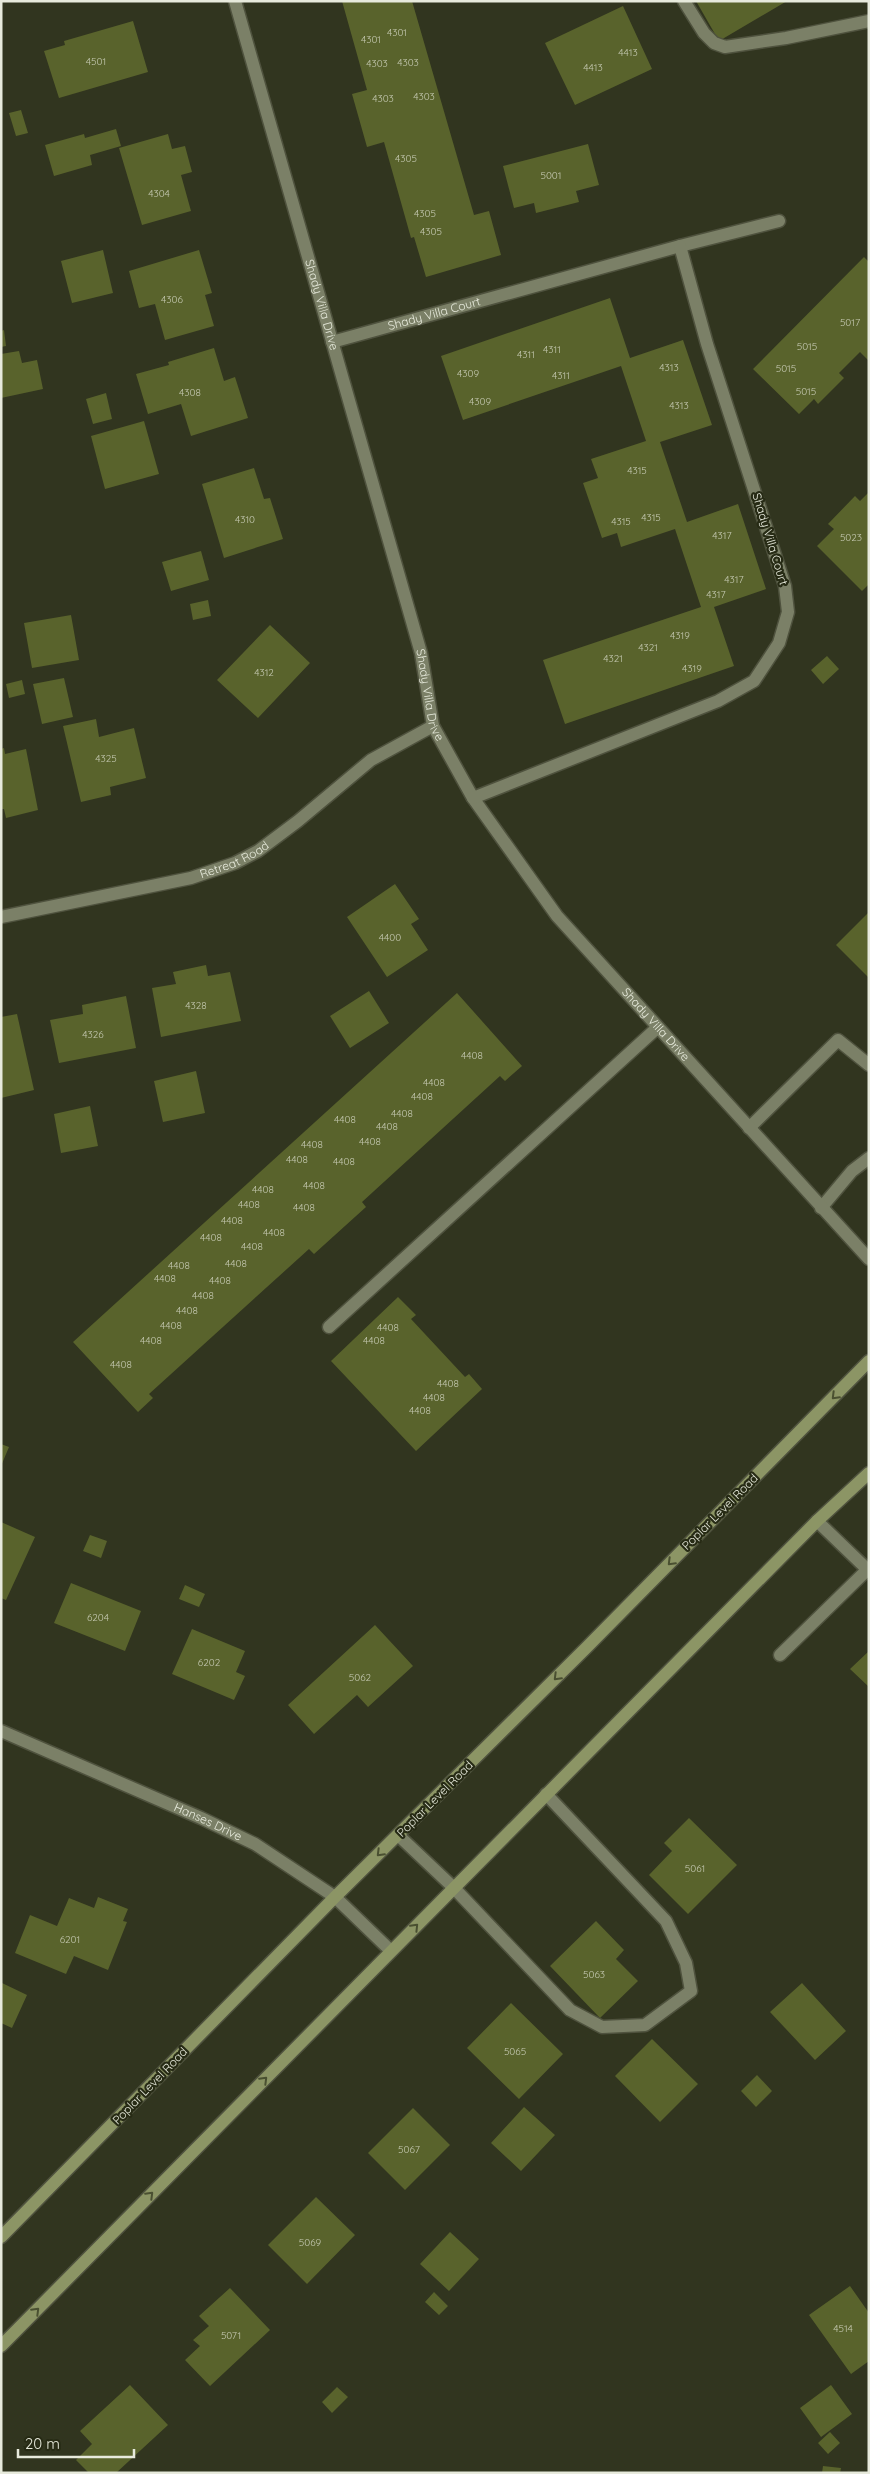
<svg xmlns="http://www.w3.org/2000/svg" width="870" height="2474" font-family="Quicksand,sans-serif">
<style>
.building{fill:#59632c}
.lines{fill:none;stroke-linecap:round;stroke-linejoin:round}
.service-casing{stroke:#4f523e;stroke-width:15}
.minor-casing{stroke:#4f523e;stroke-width:15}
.secondary-casing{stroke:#4f523e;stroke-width:15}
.service{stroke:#7b8067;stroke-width:12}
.minor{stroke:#7b8067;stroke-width:12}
.secondary{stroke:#8c9565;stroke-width:12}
.oneway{stroke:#4a5031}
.labels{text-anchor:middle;stroke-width:4.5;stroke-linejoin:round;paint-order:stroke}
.number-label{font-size:10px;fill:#c4c8b0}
.street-label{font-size:12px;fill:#e7eadc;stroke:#272b15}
</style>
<rect width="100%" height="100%" fill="#31351f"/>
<!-- building -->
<path class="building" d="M342,1H412L474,215L489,211L501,255L426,277L414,237L411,238L384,142L367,147L352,94L367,90Z
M696,1H787L719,41Z
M623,6L652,69L575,105L545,43Z
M133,21L148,72L59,98L44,51L65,45L64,41Z
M21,110L28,133L16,136L9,113Z
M116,129L121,146L90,155L92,165L54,176L45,145L84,134L85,138Z
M168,134L172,149L185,146L192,172L181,175L191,211L142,225L119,148Z
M588,144L599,185L576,191L579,202L536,213L534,203L514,208L503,166Z
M103,250L113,293L72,303L61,261Z
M199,250L212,293L205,295L214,326L165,340L155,304L139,308L129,271Z
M864,257L869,262V361L860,352L839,373L844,378L818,404L814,399L799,414L753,369Z
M610,298L630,358L683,340L712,425L660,442L687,522L738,504L766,589L714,607L734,666L565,724L543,660L701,607L675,529L621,547L617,533L602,538L583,483L598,478L591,459L646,441L621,366L463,420L441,356Z
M4,330L6,346L1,347V331Z
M214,348L224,381L235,377L248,418L191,436L181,404L148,414L136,374L169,365L168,362Z
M19,351L22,363L37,360L43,389L1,398V354Z
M106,393L112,419L93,424L86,399Z
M144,421L159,474L105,489L91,436Z
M254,468L264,499L270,498L283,539L224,558L202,484Z
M869,492V584L862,591L817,546L834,529L828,524L855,496L860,501Z
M201,551L209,580L171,591L162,562Z
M208,600L211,616L193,620L190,604Z
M71,615L79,660L32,668L24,623Z
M270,625L310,663L258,718L217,680Z
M827,656L839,669L823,684L811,670Z
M64,678L73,717L42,724L33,684Z
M22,680L25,694L9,698L6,684Z
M96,719L99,737L134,728L146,778L110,787L111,795L81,802L63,726Z
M4,748L5,754L26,749L38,810L6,818L4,809H1V749Z
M395,884L419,919L411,924L428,950L387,977L347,917Z
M869,912V978L836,945Z
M206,965L208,976L230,972L241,1021L161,1037L152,988L176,984L173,972Z
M369,991L389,1023L350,1048L330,1016Z
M457,993L522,1066L505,1081L500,1076L362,1202L366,1207L314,1254L309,1249L149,1394L153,1398L138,1412L73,1342Z
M126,996L136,1048L59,1063L50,1020L83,1014L82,1005Z
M17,1014L34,1090L1,1098V1017Z
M196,1071L205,1113L163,1122L154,1081Z
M90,1106L98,1146L61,1153L54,1114Z
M398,1297L416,1315L411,1319L465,1377L469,1374L482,1389L416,1451L331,1361Z
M1,1444L9,1447L1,1466Z
M1,1522L35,1537L6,1600L1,1598Z
M90,1535L107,1541L101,1558L83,1551Z
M71,1583L141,1611L125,1651L54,1623Z
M185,1585L205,1594L199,1607L179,1599Z
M375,1625L413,1666L368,1707L357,1695L314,1734L288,1705Z
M192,1629L245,1651L236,1672L245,1676L234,1700L172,1674Z
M869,1651V1687L850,1669Z
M689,1818L737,1865L688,1914L649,1875L672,1851L664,1843Z
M98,1897L128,1909L123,1921L127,1922L108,1970L74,1956L66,1974L15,1953L30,1915L57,1926L69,1898L94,1908Z
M596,1921L624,1950L616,1959L638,1981L600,2018L550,1966Z
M2,1983L27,1995L12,2028L1,2023Z
M802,1983L846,2031L815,2060L770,2012Z
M511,2003L563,2054L519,2099L467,2048Z
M652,2039L698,2084L660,2122L615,2076Z
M757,2075L772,2091L756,2107L741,2091Z
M524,2107L555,2135L521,2171L491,2143Z
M413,2108L450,2145L405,2190L368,2153Z
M316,2197L355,2235L307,2284L268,2245Z
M450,2232L479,2259L449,2291L420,2264Z
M850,2286L869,2313V2361L851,2374L809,2315Z
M230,2288L270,2330L210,2386L185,2360L200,2346L193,2340L209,2326L199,2316Z
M434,2292L448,2306L439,2315L425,2302Z
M130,2385L168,2425L116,2473H89L76,2460L92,2444L80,2431Z
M831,2385L852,2414L821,2437L800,2408Z
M337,2387L348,2397L332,2413L322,2402Z
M830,2432L840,2443L828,2454L818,2443Z
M823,2466L841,2468L840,2473H822Z"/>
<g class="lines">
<!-- service casing -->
<g class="service-casing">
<path id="service" d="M684,1L704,33L714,43L725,47L786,38L869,21
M749,1128L838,1040L869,1065
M821,1208L852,1171L869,1158
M329,1327L657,1028
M817,1521L869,1571
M780,1655L867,1570
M398,1835L454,1888L570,2010L602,2027L645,2025L691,1991L686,1963L666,1921L546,1794"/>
</g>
<!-- minor casing -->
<g class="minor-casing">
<g id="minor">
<path id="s1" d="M235,1L421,653L433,726L473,798L557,916L869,1259"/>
<path id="s2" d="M332,342L680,246L779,221"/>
<path d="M473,798L718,701L754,681L779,643L788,612L785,586L707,344L680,246"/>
<path id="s3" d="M1,917L191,878L235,863L258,851L298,821L371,760L433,726"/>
<path id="s4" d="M1,1731L201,1818L255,1844L335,1897L391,1951"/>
</g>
</g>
<!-- secondary casing -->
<g class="secondary-casing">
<path id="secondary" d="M1,2237L335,1897L587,1647L869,1361
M1,2346L817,1521L869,1473"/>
</g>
<!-- service -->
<use href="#service" class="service"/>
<!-- minor -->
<use href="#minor" class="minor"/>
<!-- secondary -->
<use href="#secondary" class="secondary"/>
</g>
<!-- one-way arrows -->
<defs><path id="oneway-chevron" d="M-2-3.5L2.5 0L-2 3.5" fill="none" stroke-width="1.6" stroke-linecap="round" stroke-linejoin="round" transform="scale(1.25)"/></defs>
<g class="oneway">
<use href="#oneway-chevron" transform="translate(835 1396) rotate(135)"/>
<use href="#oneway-chevron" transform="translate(671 1562) rotate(135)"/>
<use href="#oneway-chevron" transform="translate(557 1677) rotate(135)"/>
<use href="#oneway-chevron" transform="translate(380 1853) rotate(135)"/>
<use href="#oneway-chevron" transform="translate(415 1927) rotate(-46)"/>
<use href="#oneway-chevron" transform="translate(264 2080) rotate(-45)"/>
<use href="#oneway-chevron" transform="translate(150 2195) rotate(-45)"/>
<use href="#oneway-chevron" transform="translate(36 2311) rotate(-45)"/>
</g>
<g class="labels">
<!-- number labels -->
<g class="number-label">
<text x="397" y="36">4301</text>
<text x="371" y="43">4301</text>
<text x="628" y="56">4413</text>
<text x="96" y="65">4501</text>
<text x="408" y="66">4303</text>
<text x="377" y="67">4303</text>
<text x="593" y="71">4413</text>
<text x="424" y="100">4303</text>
<text x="383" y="102">4303</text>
<text x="406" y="162">4305</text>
<text x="551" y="179">5001</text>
<text x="159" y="197">4304</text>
<text x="425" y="217">4305</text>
<text x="431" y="235">4305</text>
<text x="172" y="303">4306</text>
<text x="850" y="326">5017</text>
<text x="807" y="350">5015</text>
<text x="552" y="353">4311</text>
<text x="526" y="358">4311</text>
<text x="669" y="371">4313</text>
<text x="786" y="372">5015</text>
<text x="468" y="377">4309</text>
<text x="561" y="379">4311</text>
<text x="806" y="395">5015</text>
<text x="190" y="396">4308</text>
<text x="480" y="405">4309</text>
<text x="679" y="409">4313</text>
<text x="637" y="474">4315</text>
<text x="651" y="521">4315</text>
<text x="245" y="523">4310</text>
<text x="621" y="525">4315</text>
<text x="722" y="539">4317</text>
<text x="851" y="541">5023</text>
<text x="734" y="583">4317</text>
<text x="716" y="598">4317</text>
<text x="680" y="639">4319</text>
<text x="648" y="651">4321</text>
<text x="613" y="662">4321</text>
<text x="692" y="672">4319</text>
<text x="264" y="676">4312</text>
<text x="106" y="762">4325</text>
<text x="390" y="941">4400</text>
<text x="196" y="1009">4328</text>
<text x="93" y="1038">4326</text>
<text x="472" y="1059">4408</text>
<text x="434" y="1086">4408</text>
<text x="422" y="1100">4408</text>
<text x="402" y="1117">4408</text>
<text x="345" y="1123">4408</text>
<text x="387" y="1130">4408</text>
<text x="370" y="1145">4408</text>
<text x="312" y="1148">4408</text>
<text x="297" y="1163">4408</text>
<text x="344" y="1165">4408</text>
<text x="314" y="1189">4408</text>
<text x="263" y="1193">4408</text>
<text x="249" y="1208">4408</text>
<text x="304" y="1211">4408</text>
<text x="232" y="1224">4408</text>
<text x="274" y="1236">4408</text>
<text x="211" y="1241">4408</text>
<text x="252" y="1250">4408</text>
<text x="236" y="1267">4408</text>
<text x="179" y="1269">4408</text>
<text x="165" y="1282">4408</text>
<text x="220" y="1284">4408</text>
<text x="203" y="1299">4408</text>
<text x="187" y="1314">4408</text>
<text x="171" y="1329">4408</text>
<text x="388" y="1331">4408</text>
<text x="151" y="1344">4408</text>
<text x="374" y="1344">4408</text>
<text x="121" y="1368">4408</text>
<text x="448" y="1387">4408</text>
<text x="434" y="1401">4408</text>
<text x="420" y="1414">4408</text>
<text x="98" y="1621">6204</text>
<text x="209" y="1666">6202</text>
<text x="360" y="1681">5062</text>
<text x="695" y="1872">5061</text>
<text x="70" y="1943">6201</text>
<text x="594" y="1978">5063</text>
<text x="515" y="2055">5065</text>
<text x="409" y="2153">5067</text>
<text x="310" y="2246">5069</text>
<text x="843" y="2332">4514</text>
<text x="231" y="2339">5071</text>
</g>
<!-- street labels -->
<g class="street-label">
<text dy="4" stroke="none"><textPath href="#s1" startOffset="316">Shady Villa Drive</textPath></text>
<text dy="4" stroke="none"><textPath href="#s2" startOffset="106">Shady Villa Court</textPath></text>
<text transform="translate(770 539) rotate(73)" y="4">Shady Villa Court</text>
<text dy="4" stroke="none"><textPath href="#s1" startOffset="721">Shady Villa Drive</textPath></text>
<text dy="4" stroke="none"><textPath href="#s3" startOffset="241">Retreat Road</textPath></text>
<text dy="4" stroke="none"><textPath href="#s1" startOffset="1126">Shady Villa Drive</textPath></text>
<text transform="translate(720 1512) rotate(-45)" y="4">Poplar Level Road</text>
<text transform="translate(435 1799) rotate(-45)" y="4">Poplar Level Road</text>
<text dy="4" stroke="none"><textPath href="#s4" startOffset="226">Hanses Drive</textPath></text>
<text transform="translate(150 2086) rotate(-46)" y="4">Poplar Level Road</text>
</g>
</g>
<!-- border -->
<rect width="870" height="2474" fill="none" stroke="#e7eadc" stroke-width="5"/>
<!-- scale -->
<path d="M18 2449v8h116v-8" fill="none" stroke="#e7eadc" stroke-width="2.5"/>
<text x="25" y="2449" font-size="15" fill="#e7eadc" stroke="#272b15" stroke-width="4" paint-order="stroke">20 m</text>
</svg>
